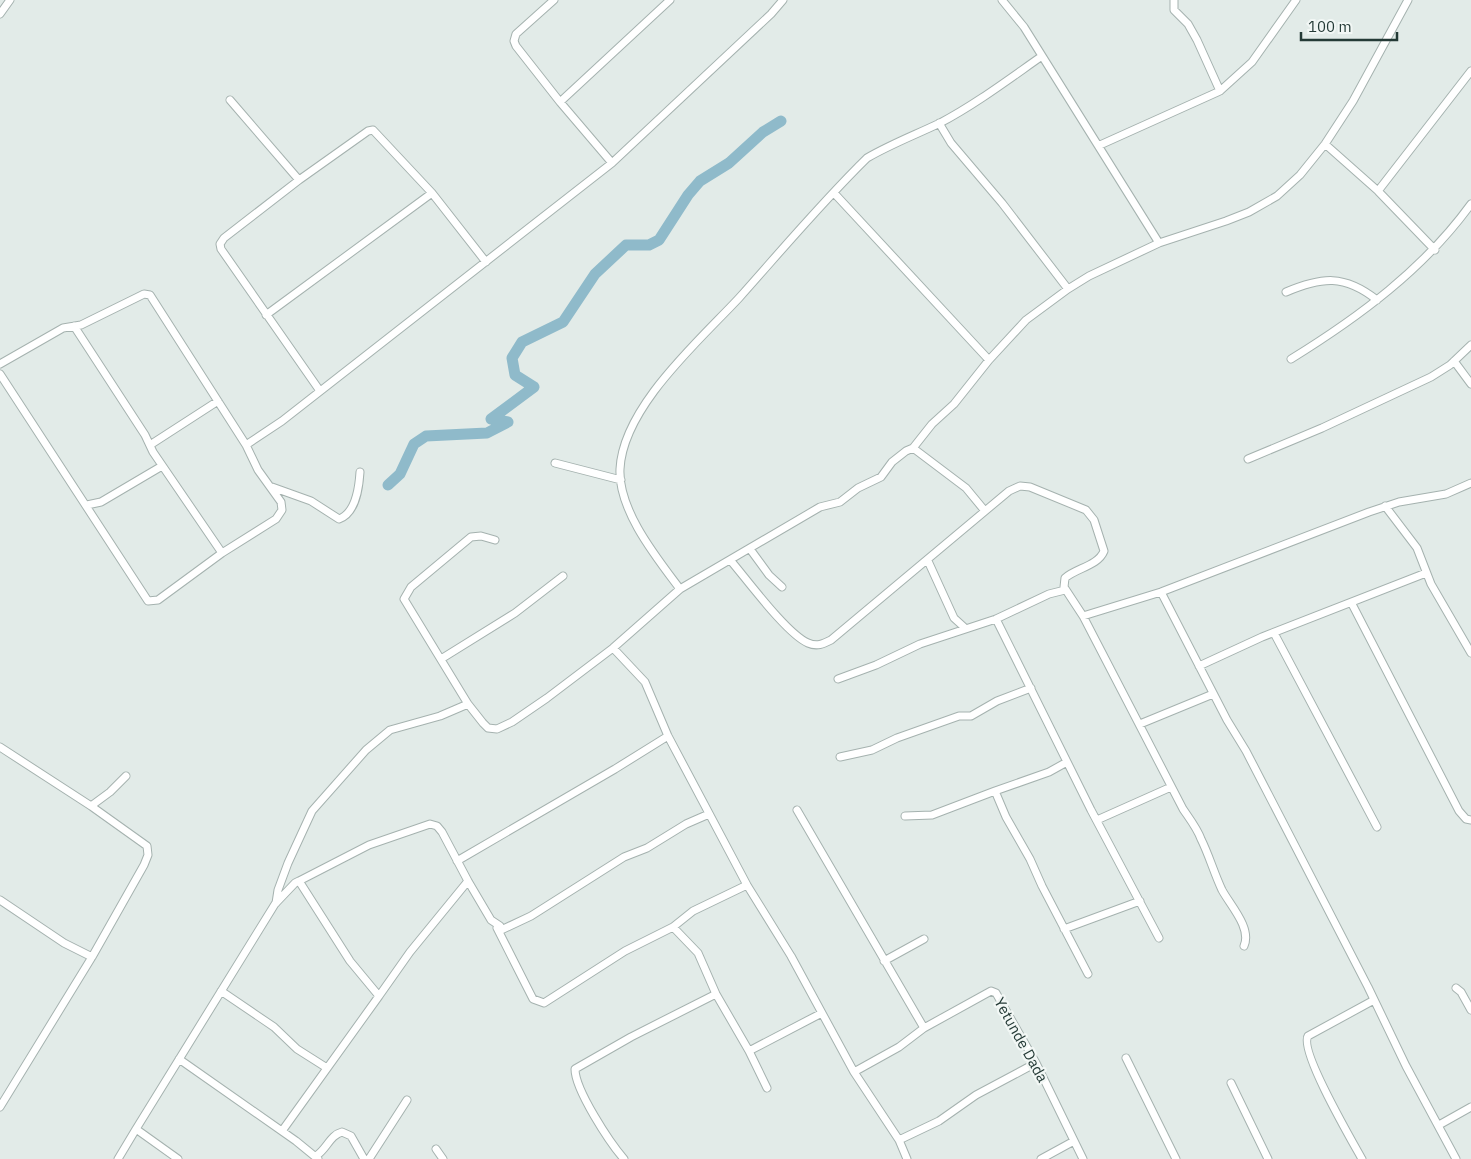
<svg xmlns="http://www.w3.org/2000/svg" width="1471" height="1159" font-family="'IBM Plex Sans',sans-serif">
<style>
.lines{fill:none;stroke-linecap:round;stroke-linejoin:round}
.river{stroke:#8fbaca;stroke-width:11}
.minor-casing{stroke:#a5b2af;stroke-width:9}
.minor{stroke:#fff;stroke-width:7}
.labels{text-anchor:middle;stroke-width:4.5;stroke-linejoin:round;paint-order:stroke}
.street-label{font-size:15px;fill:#243a36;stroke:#f2f7f5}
</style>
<rect width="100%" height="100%" fill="#e2ebe8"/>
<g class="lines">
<!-- river -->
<path class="river" d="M388,485L400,474L414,444L426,436L487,433L508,422L491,419L534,387L515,375L512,358L522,342L563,322L595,274L626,245H649L659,240L688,195L700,181L729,163L763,132L781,121"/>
<!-- minor casing -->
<g class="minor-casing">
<path id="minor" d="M554,0L516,34L514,41L516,46L560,102L612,163
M1002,0L1024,27L1159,243
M1174,0V10L1188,24L1197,40L1220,91
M0,14L10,0
M230,100L299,180
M560,102L670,0
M939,123L951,143L1002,203L1068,289
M1325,144L1378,191L1435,250
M1100,145L1220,91L1252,62L1296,0
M1378,191L1471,71
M834,193L989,360
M1286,292C1322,277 1344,274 1377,300
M266,315L432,193
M74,326L145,435L153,452L222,553
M1291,359C1359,317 1424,269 1471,204
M1454,361L1471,384
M0,364L63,328L81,325L144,294L150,295L246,445L258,470L281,502L282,510L276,519L222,553L158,600L148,601L0,374
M320,391L221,249L220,244L224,238L299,180L368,131L373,130L432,193L486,262
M150,445L218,401
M246,445L282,421L612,163L771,14L783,0
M913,448L966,488L985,511
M1248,459L1322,428L1431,377L1450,365L1471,345
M555,463L621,480
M272,487L311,501L339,519C356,513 359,488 360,472
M87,505L101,502L162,466
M1385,506L1417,548L1431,584L1471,653
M495,540L481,536L471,537L411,587L404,599L468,704L483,723L488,728L497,729L512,722L547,698L613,648L680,589L820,507L840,502L858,488L881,477L892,462L906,451L913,448L932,424L954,404L989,360L1026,320L1068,289L1089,276L1159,243L1226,221L1249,212L1277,196L1300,175L1325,144L1353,101L1408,0
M750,549L769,575L782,587
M731,561C748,581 787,634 808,643C817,647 823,644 831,640L1009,491L1020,486L1030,487L1086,510L1094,520L1104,551C1098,566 1076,568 1065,578L1064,587L1083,616L1183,809C1189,818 1197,828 1201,839C1209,855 1214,873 1222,890C1230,905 1252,928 1244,946
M928,561L954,618L965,628
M680,589C656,557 618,510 620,469C623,407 699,341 739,298C781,251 822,202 867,158C891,144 915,135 940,123C976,104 1009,79 1042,56
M1161,592L1227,720L1246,751L1368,987L1406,1066L1456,1159
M1352,604L1459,811L1466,819L1471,820
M1083,616L1161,592L1369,512L1399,502L1446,494L1471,483
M996,619L1091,810L1159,938
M1274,633L1377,827
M613,648L645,682L668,736L747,885L791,956L854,1072L899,1140L907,1159
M441,659L515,613L563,576
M1199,666L1262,637L1426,573
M838,679L876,665L920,644L996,619L1049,594L1065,590
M1140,724L1213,694
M0,747L91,806L147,846L148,855L144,865L92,957
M840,757L872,750L897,738L959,716H971L997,701L1031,688
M1067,762L1049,772L995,791L1006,817L1030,859L1042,886L1088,974
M91,806L110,792L126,776
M797,810L924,1028
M905,816L932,815L995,791
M1097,820L1171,787
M457,861L615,769L668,736
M299,881L369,845L430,824L437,826L442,832L468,881
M0,900L64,943L92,957L0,1107
M276,903L278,890L288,863L312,811L366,750L390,730L440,716L468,704
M673,927L698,953L716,994L749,1051L820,1014
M497,928L533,999L544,1003L625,951L673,927L693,911L747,885
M1064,929L1140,901
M884,961L924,939
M1456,988L1461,992L1471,1010
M221,991L274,1027L297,1049L327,1068
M749,1051L767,1088
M1126,1058L1176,1159
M179,1059L296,1141L318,1159
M854,1072L899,1047L924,1028L991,991L996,993L1036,1063L1083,1159
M1231,1083L1268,1159
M1439,1125L1471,1107
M282,1131L379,996
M899,1140L939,1121L976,1095L1036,1063
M436,1149L443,1159
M316,1156C327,1149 330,1135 342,1132L351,1136L364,1159
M118,1159L136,1129
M178,1159L136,1129L275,904L295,883L299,881L350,961L379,996L410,952L468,881L491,920L500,926L499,931L531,916L624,857L647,848L686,824L709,814
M369,1159L407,1100
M624,1159C610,1143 575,1090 575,1069L631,1037L716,994
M1041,1159L1074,1141
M1362,1159C1352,1141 1299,1050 1308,1036L1374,1000"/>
</g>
<!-- minor -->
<use href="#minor" class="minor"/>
</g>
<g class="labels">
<!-- street labels -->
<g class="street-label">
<text transform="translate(1021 1040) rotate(61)" y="5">Yetunde Dada</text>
</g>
</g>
<!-- scale -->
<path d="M1301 32v8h96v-8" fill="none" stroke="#243a36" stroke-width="2.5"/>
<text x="1308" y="32" font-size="15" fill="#243a36" stroke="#f2f7f5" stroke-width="4" paint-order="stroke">100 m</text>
</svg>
